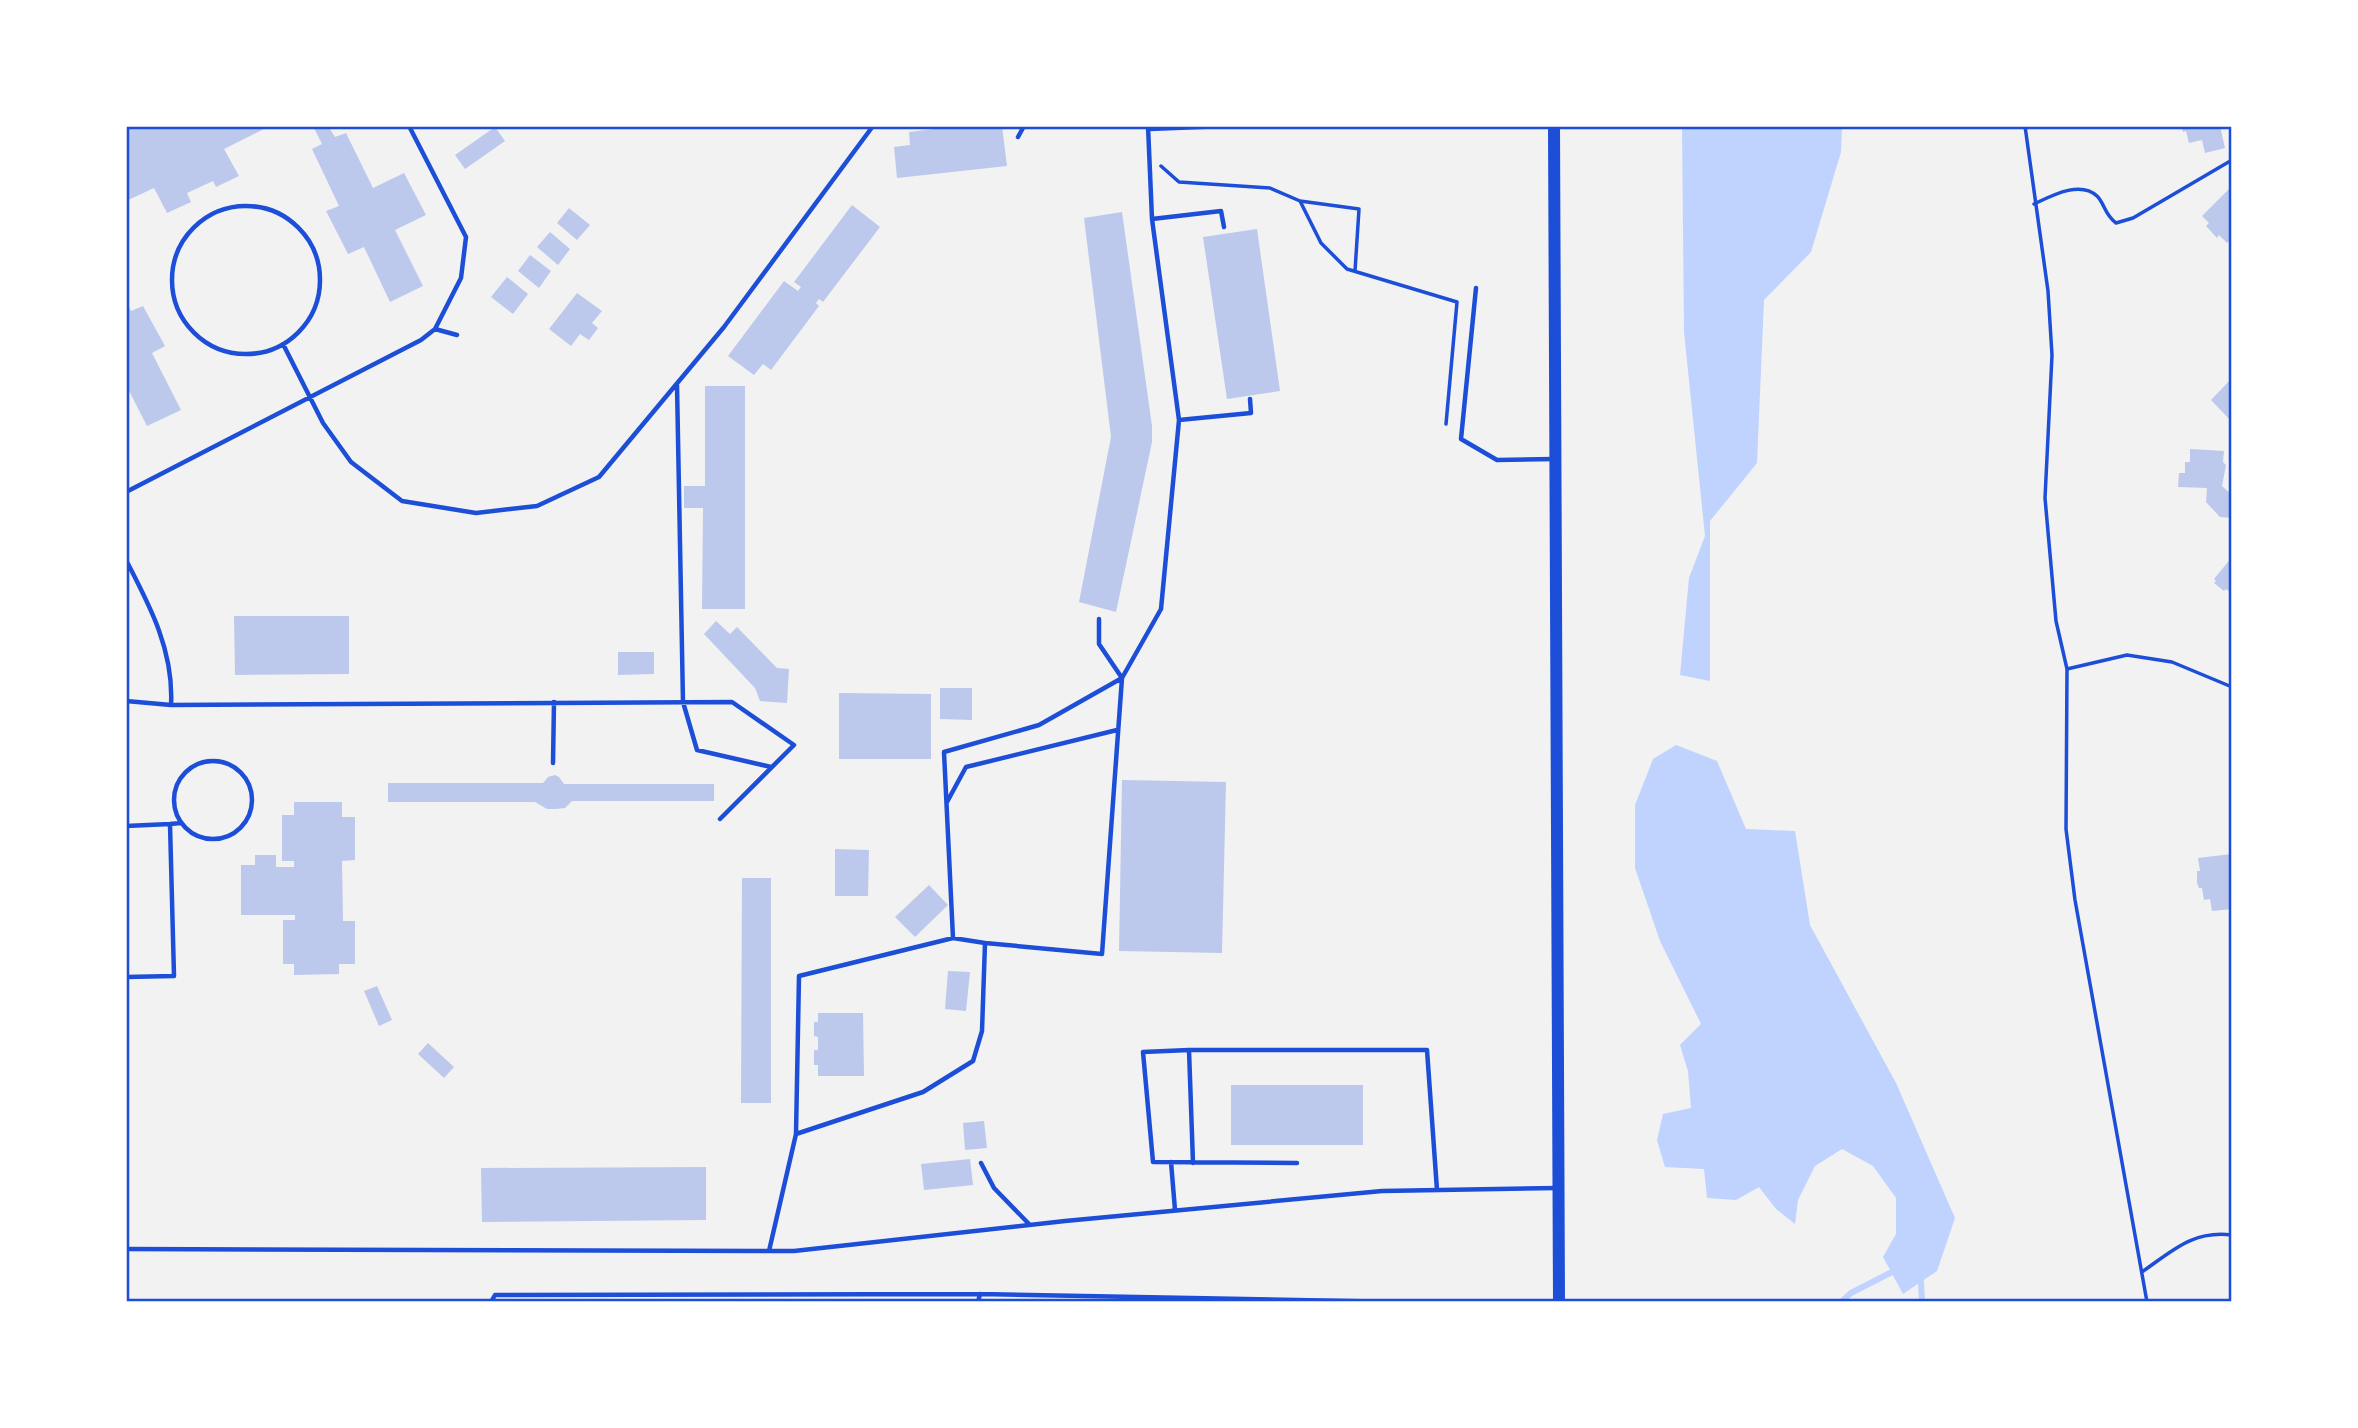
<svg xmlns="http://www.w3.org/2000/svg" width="2358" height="1428" font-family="Poppins,sans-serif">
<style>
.water{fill:#bfd3fe}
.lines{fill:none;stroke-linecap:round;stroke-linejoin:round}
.stream{stroke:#bfd3fe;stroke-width:6}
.building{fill:#bdc9ec}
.path{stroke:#1d4ed8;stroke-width:3.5}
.service{stroke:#1d4ed8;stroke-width:4.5}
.secondary{stroke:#1d4ed8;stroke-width:12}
.neatline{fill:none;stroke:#1d4ed8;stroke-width:2.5}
</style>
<rect width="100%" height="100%" fill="#f2f2f2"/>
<!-- water -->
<path class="water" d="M1682,126H1842L1841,152L1811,252L1764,300L1757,463L1710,521V681L1680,675L1689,578L1705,536L1684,332Z
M1676,745L1717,761L1746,829L1795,831L1810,925L1896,1083L1955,1218L1937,1271L1903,1294L1883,1257L1896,1234V1198L1873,1166L1842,1149L1815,1166L1798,1200L1795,1224L1776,1209L1759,1187L1736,1200L1707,1198L1704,1169L1665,1167L1657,1140L1663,1114L1691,1108L1688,1071L1680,1045L1701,1024L1660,941L1635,868V805L1653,759Z"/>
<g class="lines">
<!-- stream -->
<path class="stream" d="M1921,1282L1922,1302
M1841,1302L1851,1293L1890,1273"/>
</g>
<!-- building -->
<path class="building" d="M126,126H270L224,149L239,176L216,187L213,181L187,193L191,202L167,213L154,188L126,201Z
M313,126H328L335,137L346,133L373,188L404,173L426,215L395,230L423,286L390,302L364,247L348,254L326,211L339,206L312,149L322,144Z
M960,126H1002L1007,166L897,178L894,147L910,145L909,132Z
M2181,126H2220L2225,148L2205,153L2202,140L2189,143L2186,131L2183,132Z
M495,127L505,141L465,169L455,155Z
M2232,186V238L2227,243L2219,235L2217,238L2206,226L2209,223L2202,216Z
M852,205L880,227L823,302L819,299L816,303L819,306L771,370L763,364L754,375L728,356L784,281L798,291L801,287L794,282Z
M569,208L590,225L577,240L557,223Z
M1122,212L1152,426V442L1116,612L1079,602L1111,437L1084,218Z
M1257,229L1280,391L1227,399L1203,237Z
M550,232L570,249L558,265L537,247Z
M530,255L551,271L539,288L518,271Z
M507,277L528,294L513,314L491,297Z
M577,293L602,311L592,323L598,328L589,340L580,334L571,346L549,329Z
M126,302L131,311L143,306L165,346L152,353L181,410L147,426L126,385Z
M2231,379L2232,381V422L2211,400Z
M705,386H745V609H702L703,508H684V486H705Z
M2190,449L2224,451L2223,462L2226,465L2222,486L2232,495V518L2220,517L2206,502L2207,488L2178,487L2179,473H2185V462H2190Z
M2232,557V594L2226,589L2224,591L2214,583L2216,581L2214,579Z
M234,616H349V674L235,675Z
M716,621L730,634L737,627L777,668L789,669L787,703L760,701L755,688L704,634Z
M618,652H654V674L618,675Z
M940,688H972V720L940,719Z
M839,693L931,694V759H839Z
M555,775L559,777L564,784H714V801H572L565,808L556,809H547L535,802H388V783H543L548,777Z
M1122,780L1226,782L1222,953L1119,951Z
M294,802H342V817H355V860L342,861L343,921H355V964H339V974L294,975V964H283V920H295V915H241V865H255V855H276V867H294V861H282V815H294Z
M835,849L869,850L868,896H835Z
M2232,854V909L2212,911L2210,899L2204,900L2202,888H2199L2197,883V871H2200L2198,858Z
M742,878H771V1103H741Z
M929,885L948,905L915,937L895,917Z
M948,971L970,972L966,1011L945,1009Z
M377,986L392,1020L379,1026L364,991Z
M818,1013H863L864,1076H818V1065H814V1050H818V1037L814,1036V1022H818Z
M428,1043L454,1067L444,1078L418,1054Z
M1231,1085H1363V1145H1231Z
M984,1121L987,1148L965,1150L963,1123Z
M970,1159L973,1185L924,1190L921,1164Z
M706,1167V1220L482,1222L481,1168Z"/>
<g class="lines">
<!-- path -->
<path class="path" d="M2025,126L2048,291L2052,355L2045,498L2056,621L2067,669L2066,829L2075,900L2147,1302
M1161,166L1179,182L1270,188L1300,201L1321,243L1347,269L1457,302L1446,424
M1300,201L1359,209L1355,271
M2034,204C2051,196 2080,180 2097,196C2105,204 2104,214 2116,223L2133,218L2232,160
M2067,669L2127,655L2172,662L2232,687
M2142,1272C2172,1251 2193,1230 2232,1235"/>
<!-- service -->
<path class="service" d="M1149,129L1226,126
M1018,137L1024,126
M172 280a74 74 0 1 1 148 0a74 74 0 1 1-148 0Z
M1152,219L1221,211L1224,227
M1476,288L1461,439L1497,460L1554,459
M435,329L457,335
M283,344L323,423L351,462L402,501L476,513L537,506L599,477L724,327L873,126
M677,385L683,702L697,750L771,767
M1179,420L1251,413L1250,399
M126,492L421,340L435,329L461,278L466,237L409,126
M126,560C150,606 174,651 171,705
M126,701L171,705L732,702L794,745L720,819
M174 800a39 39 0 1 1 78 0a39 39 0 1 1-78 0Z
M553,763L554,702
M947,802L966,767L1117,730
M126,826L170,824
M953,938L944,752L1039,725L1122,678L1161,609L1179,420L1152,219L1148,126
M985,943L1102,954L1122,678L1099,644V619
M126,977L174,976L170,824L181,823
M1189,1050L1143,1052L1153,1162L1297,1163
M1171,1162L1175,1210
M981,1163L994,1188L1029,1224
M1193,1163L1189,1050H1427L1437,1190
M126,1249L794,1251L1065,1221L1382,1191L1557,1188
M769,1251L796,1134L799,976L953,938L985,943L982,1031L973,1061L923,1092L796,1134
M491,1302L495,1295L980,1294L1401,1302
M978,1302L980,1294"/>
<!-- secondary -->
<path class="secondary" d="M1554,126L1559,1302"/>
</g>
<!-- border -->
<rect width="2358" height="1428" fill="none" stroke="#ffffff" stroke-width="256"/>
<rect x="128" y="128" width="2102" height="1172" class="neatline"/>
</svg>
